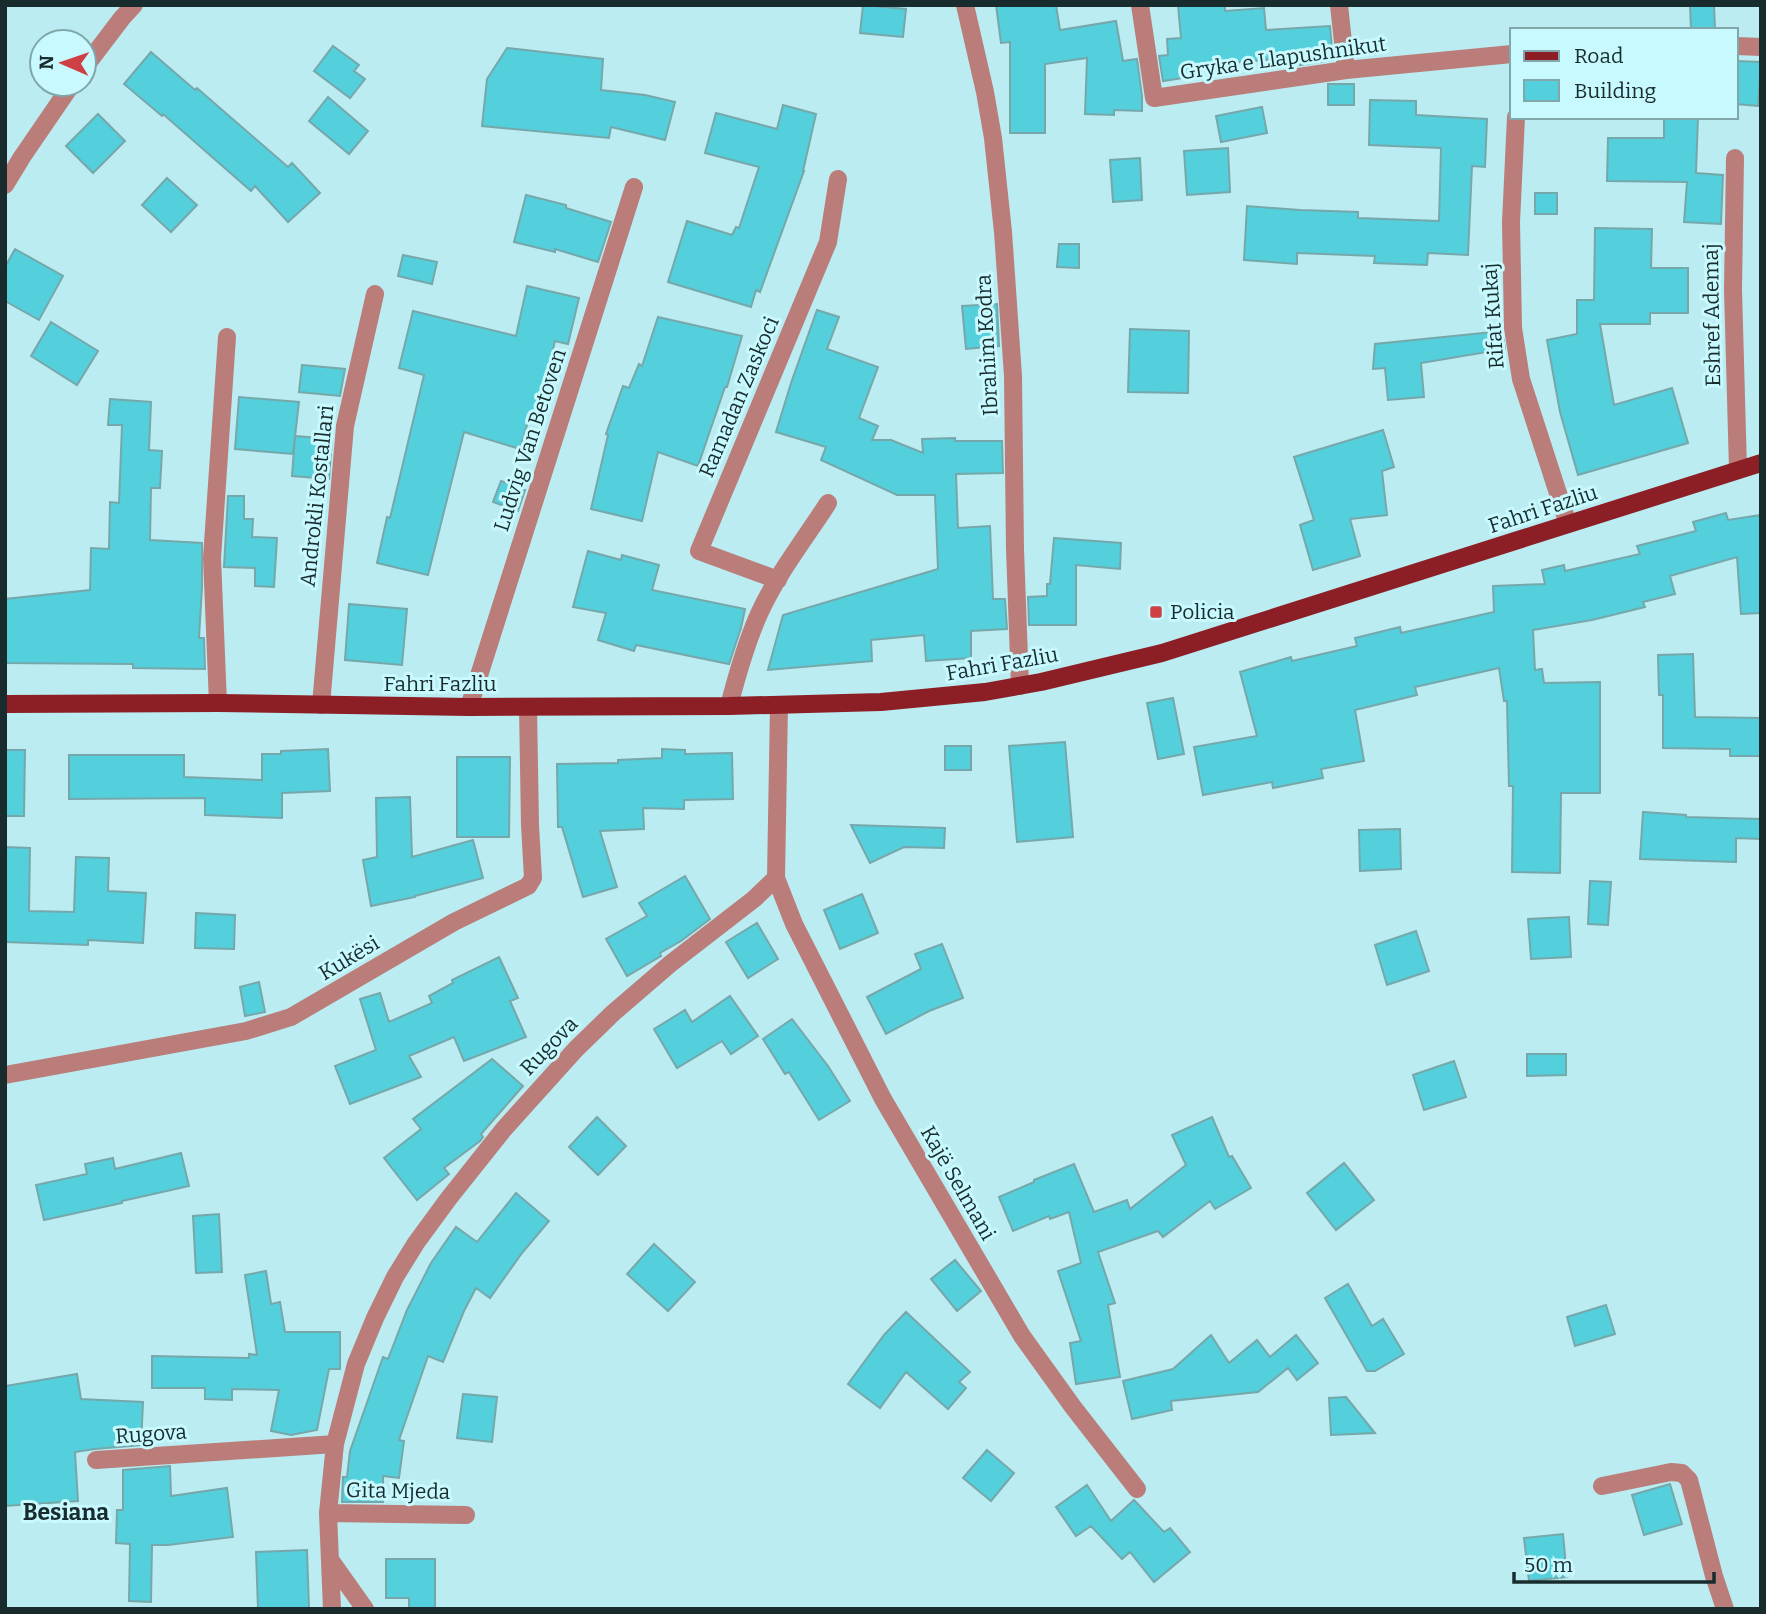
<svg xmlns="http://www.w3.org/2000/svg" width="1766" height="1614" font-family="Bitter,serif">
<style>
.building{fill:#53d0db;stroke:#76a7ab;stroke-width:2}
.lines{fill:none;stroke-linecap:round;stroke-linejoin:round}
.minor{stroke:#ba7d7a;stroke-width:18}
.major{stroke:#8c1e25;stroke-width:18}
.poi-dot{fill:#cf4044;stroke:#c7f9fe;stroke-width:2.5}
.labels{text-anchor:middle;stroke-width:6;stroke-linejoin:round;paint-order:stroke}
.street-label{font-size:21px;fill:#182c2d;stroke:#c7f9fe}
.poi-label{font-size:21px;fill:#182c2d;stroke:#c7f9fe;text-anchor:start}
.neighbourhood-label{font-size:23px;font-weight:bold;fill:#182c2d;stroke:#c7f9fe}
</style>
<rect width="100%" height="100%" fill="#baecf1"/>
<!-- building -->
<path class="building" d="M863,5L906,9L903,37L860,33Z
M996,5H1056L1060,30L1116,21L1123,61L1137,59L1142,96V111L1114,110V115L1085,114L1087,58L1045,64V133H1010V42L1001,43Z
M1178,5H1225V11L1264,8L1266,30L1330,26L1333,60L1300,65V57L1194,66L1196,76L1163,81L1159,56L1168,55L1167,39L1181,38Z
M1690,5H1714L1715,30H1691Z
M333,46L359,65L354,71L365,79L350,98L314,71Z
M507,48L603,59L601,90L645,95L675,102L665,140L611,127L609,138L482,126L487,79Z
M151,52L195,90L197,88L288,167L292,163L320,193L288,222L255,186L251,191L163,114L162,116L124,84Z
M1736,61L1761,62L1758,106L1736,104Z
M1328,84H1354V105H1328Z
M328,97L368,131L349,154L309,121Z
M1370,100L1416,101V115L1487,119L1485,167L1472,166L1468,255L1428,253L1427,265L1374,263L1375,256L1297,253V264L1244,260L1247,206L1300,210L1358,212V218L1439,221L1441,148L1369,145Z
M783,105L816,114L803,171H804L760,292L756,290L751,307L668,282L687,221L732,235L736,227L739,228L759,167L705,153L716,113L777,129Z
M1262,107L1267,133L1221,142L1216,116Z
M98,114L125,141L93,173L66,146Z
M1664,117H1698L1696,173L1723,175L1721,224L1684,222L1687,182L1607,181L1608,138H1664Z
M1228,148L1230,192L1187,195L1184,151Z
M1140,158L1142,200L1113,202L1110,160Z
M167,178L197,205L171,232L142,205Z
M1535,193H1557V214H1535Z
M526,195L566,205V208L611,222L598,262L555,249V252L514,242Z
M1595,228L1652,229L1651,268H1688V313H1650V324H1600L1614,405L1672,388L1688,443L1578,475L1560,412L1547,340L1577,334V300H1594Z
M1059,244H1079V268L1057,267Z
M15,249L63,276L39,320L5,301V267Z
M403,255L437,262L432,284L398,276Z
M527,286L579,298L568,344L555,341L537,417L530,415L520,449L464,432L428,575L377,563L387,517L390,518L424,375L399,368L413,311L516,336Z
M997,304L999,346L966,349L962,306Z
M817,310L839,317L827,349L878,367L859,418L878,426L872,440H891L923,453L922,439L955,438V441H1002L1003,473L956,474L958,528L990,526L993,599H1005L1007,629L971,631V658L926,661L924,635L871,640L872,661L768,670L783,615L938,569L935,495H897L821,460L826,447L776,432L791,383Z
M658,317L742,336L727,387H725L698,466L658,452L642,521L591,509L608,435L606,434L623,386L629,388L639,364L642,366Z
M51,322L98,351L77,385L31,356Z
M1130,329L1189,331L1188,393L1128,392Z
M1502,331L1505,349L1421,363L1424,397L1388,400L1385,368L1373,369L1375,344Z
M302,365L345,369L340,396L299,392Z
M239,397L299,402L293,454L235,449Z
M110,399L151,402L149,450L162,451L160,488H151L150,540L202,543V587L199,638H204L205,669L133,668V664L5,663V599L90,590L91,548L109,549L110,502L119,503L122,425H108Z
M1383,430L1394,467L1382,471L1387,515L1350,519L1360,556L1313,570L1300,525L1314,520L1294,457Z
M295,436L332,439L329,479L292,476Z
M501,481L525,490L518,511L493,502Z
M228,496H244V519H253L252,537L277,538L274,587L255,586V568L224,567Z
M1726,513L1728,520L1761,515V613L1741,614L1737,557L1670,576L1675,594L1643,602L1645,607L1592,620L1533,630L1535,670L1542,669L1544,683L1600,682V793H1561L1560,873L1512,872L1513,786H1509L1507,701H1504L1499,668L1415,687L1417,695L1355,710L1364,761L1321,769L1323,778L1273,788L1272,782L1203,795L1194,747L1257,736L1240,672L1291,657L1292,661L1357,646L1355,638L1400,627L1401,633L1494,612L1493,586L1545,584L1542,570L1564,565L1565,571L1640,554L1637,546L1696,531L1693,522Z
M1054,538L1121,543L1120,569L1076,565V625H1029L1028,597L1047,596V584H1050Z
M588,551L621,560L622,555L659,565L652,590L745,609L741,628L729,664L636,645L634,651L598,640L606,613L573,607Z
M349,604L407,609L402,665L345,660Z
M1693,654L1695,717L1761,718V756H1730V749L1663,748V695H1659L1658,655Z
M1173,698L1184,754L1158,759L1147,703Z
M1065,742L1073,837L1017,842L1009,746Z
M945,746H971V770H945Z
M328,749L330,791L282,793V818L205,815V798L69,799V755H184V777L262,780V754H281V751Z
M662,749L685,750V754L732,753L733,799L684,800V809L643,808L644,829L600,831L617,887L583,897L562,827H558L557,764L618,763V760L662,758Z
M5,750H25L24,816H5Z
M457,757H510L509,837H457Z
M410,797L412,857L473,840L483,878L415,896V897L371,906L363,860L377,857L376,798Z
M1643,812L1686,815V817L1761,819V839L1736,838V862L1640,859Z
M851,825L945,828L944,848L904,847L870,863Z
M1400,829L1401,869L1360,871L1359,830Z
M5,847L30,848L29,911L74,912L76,857L109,858L108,891L146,893L143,943L88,940V945L5,942Z
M685,876L710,919L681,941L660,953L661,956L627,976L606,939L647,916L639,903Z
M1590,881L1611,882L1608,925L1588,924Z
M862,894L878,933L840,949L824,910Z
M196,913L235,915L234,949L195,948Z
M1569,917L1571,957L1531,959L1528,919Z
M757,923L778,959L748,978L726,942Z
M1416,931L1429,971L1387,985L1375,945Z
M942,944L963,998L929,1011L886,1034L867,997L921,969L915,954Z
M499,957L518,998L510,1001L526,1037L464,1061L454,1037L409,1056L421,1077L350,1104L335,1066L376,1050L360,999L380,993L389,1022L432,1003L429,996L453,983L452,980Z
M259,982L265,1012L245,1016L240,987Z
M730,996L758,1036L731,1054L722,1041L677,1068L654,1029L685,1010L692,1022Z
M792,1019L828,1066L850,1101L819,1120L789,1072L785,1074L763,1039Z
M1527,1054H1566V1075L1527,1076Z
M492,1059L523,1086L481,1134L483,1137L480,1141L444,1168L449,1174L417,1200L384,1158L421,1129L413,1119Z
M1454,1061L1466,1097L1424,1110L1413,1075Z
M597,1117L626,1146L598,1175L569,1147Z
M1212,1117L1229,1157L1232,1156L1251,1188L1215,1209L1210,1201L1163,1237L1158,1231L1098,1252L1115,1303L1108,1305L1120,1377L1076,1384L1070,1343L1081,1341L1058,1271L1081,1263L1069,1212L1050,1219L1049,1216L1013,1231L999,1197L1034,1182V1180L1074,1164L1094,1212L1127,1200L1130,1209L1186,1165L1172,1135Z
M181,1153L189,1186L122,1201V1203L44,1220L36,1185L87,1174L85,1164L113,1158L115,1169Z
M1344,1163L1374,1200L1336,1230L1307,1193Z
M516,1193L549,1221L522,1253L490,1298L476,1288L464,1311L443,1362L428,1356L399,1440L404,1441L399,1478L383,1476V1502H342L343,1477H347L350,1451L383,1357L388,1359L407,1310L431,1263L456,1227L477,1242Z
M219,1214L222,1272L196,1273L193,1216Z
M654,1244L695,1282L668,1311L627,1274Z
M955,1260L981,1291L957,1311L931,1279Z
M266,1271L271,1304L280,1302L285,1332H340V1369H329L317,1430L291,1435L271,1431L279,1390L232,1389V1400L205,1399V1388H152V1356L249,1358V1354L257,1355L245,1275Z
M1348,1284L1372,1326L1383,1319L1404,1354L1375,1371H1367L1325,1298Z
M1606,1305L1615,1334L1575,1346L1567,1317Z
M906,1312L970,1372L959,1382L966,1388L948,1409L906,1372L880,1408L848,1384L884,1335Z
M1211,1335L1229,1363L1257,1340L1270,1357L1296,1335L1318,1363L1297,1380L1288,1368L1258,1392L1171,1401L1172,1410L1132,1419L1123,1381L1173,1369Z
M77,1374L81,1399L143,1402L141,1445L95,1449L75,1452L78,1501L5,1506V1386Z
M463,1394L497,1397L492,1442L457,1438Z
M1346,1397L1375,1433L1331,1435L1329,1398Z
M987,1450L1014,1473L991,1501L963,1478Z
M170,1466L171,1496L227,1488L233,1537L168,1545H152L151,1602L129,1601L130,1544L116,1543L117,1510H123V1470Z
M1670,1484L1682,1524L1644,1535L1632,1495Z
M1087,1485L1111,1521L1134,1500L1164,1532L1170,1528L1190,1552L1154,1582L1130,1552L1122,1559L1091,1526L1076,1536L1056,1507Z
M1563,1534L1567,1577L1529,1581L1524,1538Z
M307,1550L309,1609H258L256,1552Z
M386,1559H435V1609H409V1598H386Z"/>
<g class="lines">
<!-- minor -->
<path class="minor" d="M965,5L985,92L993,138L1003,232L1013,376L1015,549L1020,686
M1140,5L1154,98L1346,70L1512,54
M1339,5L1346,70
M1736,46L1761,47
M84,68L122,18L134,5
M1516,117L1511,222L1513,328L1521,379L1568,524
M1735,158L1733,289L1738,470
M5,185L22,157L72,84
M778,580L699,551L828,242L838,179
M218,703L212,558L227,337
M321,705L345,426L375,294
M779,705L776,878L794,924L883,1099L1022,1336L1073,1407L1137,1489
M729,706C737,675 746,643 759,614C777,574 805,539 828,503
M469,707L634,187
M5,1075L246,1031L291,1017L454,922L528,886L533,878L530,825L528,707
M96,1460L335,1444
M1602,1486L1671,1472L1682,1473L1689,1480L1714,1576L1725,1609
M328,1513L466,1515
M331,1561L365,1609
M332,1609L328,1513L335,1444L356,1364L375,1318L395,1277L416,1243L449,1198L503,1130L576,1049L613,1013L670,964L754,899L776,878"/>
<!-- major -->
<path class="major" d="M5,704L218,703L469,707L729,706L881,702L985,692L1041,682L1162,653L1761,463"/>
</g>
<!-- markers -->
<rect class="poi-dot" x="1149" y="605" width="14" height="14" rx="3.5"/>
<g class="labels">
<!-- street labels -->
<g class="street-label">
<text transform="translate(1283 58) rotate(-8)" y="7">Gryka e Llapushnikut</text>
<text transform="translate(1712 315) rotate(-91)" y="7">Eshref Ademaj</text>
<text transform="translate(1493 316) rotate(-94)" y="7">Rifat Kukaj</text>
<text transform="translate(987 345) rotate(-93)" y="7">Ibrahim Kodra</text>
<text transform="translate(739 397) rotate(-67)" y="7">Ramadan Zaskoci</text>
<text transform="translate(530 440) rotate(-72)" y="7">Ludvig Van Betoven</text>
<text transform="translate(317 496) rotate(-84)" y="7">Androkli Kostallari</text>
<text transform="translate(1543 509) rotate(-18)" y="7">Fahri Fazliu</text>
<text transform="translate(1002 664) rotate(-10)" y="7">Fahri Fazliu</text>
<text x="440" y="691">Fahri Fazliu</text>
<text transform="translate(349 958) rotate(-31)" y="7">Kukësi</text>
<text transform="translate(549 1046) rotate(-46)" y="7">Rugova</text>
<text transform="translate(958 1183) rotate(60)" y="7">Kajë Selmani</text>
<text transform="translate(151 1434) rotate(-4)" y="7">Rugova</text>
<text transform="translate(398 1491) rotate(1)" y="7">Gita Mjeda</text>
</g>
<!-- poi labels -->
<g class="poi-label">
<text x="1170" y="619">Policia</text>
</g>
<!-- neighbourhood labels -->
<g class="neighbourhood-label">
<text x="66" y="1520">Besiana</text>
</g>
</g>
<!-- border -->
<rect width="1766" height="1614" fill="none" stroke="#182c2d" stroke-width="14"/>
<!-- legend -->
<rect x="1510" y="28" width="228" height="91" fill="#c7f9fe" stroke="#81a7aa" stroke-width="2"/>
<rect x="1524" y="51" width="35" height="10" fill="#8c1e25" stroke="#81a7aa" stroke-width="2"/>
<text x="1574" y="63" font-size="21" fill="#182c2d">Road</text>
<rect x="1524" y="80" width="35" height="21" fill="#53d0db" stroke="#81a7aa" stroke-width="2"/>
<text x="1574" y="98" font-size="21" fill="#182c2d">Building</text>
<!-- north arrow -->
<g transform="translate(63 63) rotate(272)"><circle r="33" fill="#c7f9fe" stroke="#81a7aa" stroke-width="2"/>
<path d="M0-5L12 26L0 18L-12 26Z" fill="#cf4044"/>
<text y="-10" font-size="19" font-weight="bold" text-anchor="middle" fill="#182c2d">N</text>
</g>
<!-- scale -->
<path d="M1514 1572v10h200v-10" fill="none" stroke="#182c2d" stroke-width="3.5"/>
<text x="1524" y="1572" font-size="21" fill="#182c2d" stroke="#c7f9fe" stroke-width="5" paint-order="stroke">50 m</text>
</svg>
